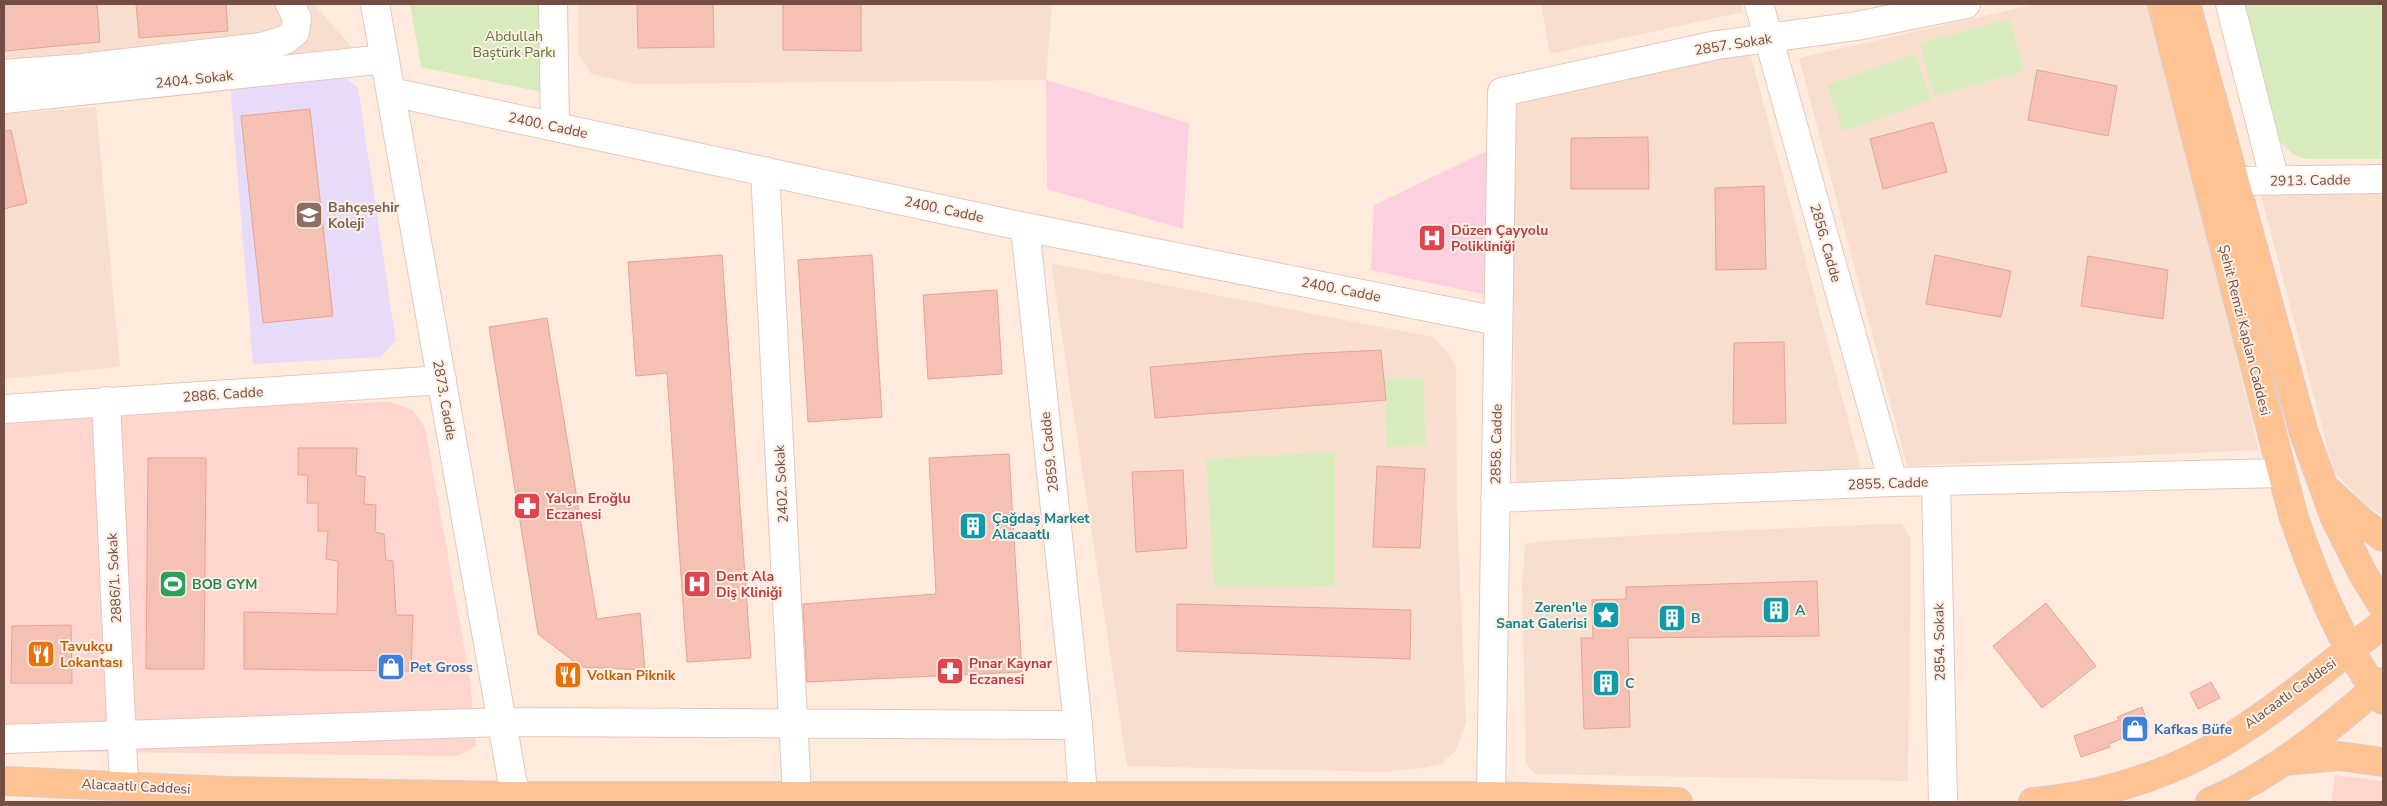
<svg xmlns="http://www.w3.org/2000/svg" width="2387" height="806" font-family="'Nunito Sans',sans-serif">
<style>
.residential{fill:#f8decf}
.commercial{fill:#ffd5d0}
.education{fill:#e8dbf9}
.medical{fill:#fcd0de}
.green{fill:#d8ebbc}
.building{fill:#f5c1b4;stroke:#e8a393}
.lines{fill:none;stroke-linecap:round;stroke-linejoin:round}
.minor-casing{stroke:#e4c7bd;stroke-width:30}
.major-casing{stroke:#d8cdcb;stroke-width:30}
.minor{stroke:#fff;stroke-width:28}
.major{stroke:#ffc293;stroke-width:28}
.labels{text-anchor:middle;stroke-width:4;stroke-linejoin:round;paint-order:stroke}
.park-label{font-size:14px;fill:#57753a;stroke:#fff0e5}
.street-label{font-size:14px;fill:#744d45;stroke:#fff0e5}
.education-label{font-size:14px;font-weight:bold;fill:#785e54;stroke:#fff0e5;text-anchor:start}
.health-label{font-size:14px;font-weight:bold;fill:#be3a42;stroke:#fff0e5;text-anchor:start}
.culture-label{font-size:14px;font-weight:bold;fill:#0d838f;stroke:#fff0e5;text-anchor:start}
.leisure-label{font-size:14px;font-weight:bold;fill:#27864d;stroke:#fff0e5;text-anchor:start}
.food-label{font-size:14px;font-weight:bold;fill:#c56008;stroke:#fff0e5;text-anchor:start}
.shop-label{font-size:14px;font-weight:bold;fill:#366cbe;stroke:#fff0e5;text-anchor:start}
</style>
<rect width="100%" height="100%" fill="#feebde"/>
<!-- residential -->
<path class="residential" d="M4,4H314L356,52L4,85Z
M579,4H1052L1046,80L636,84L591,74L578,53Z
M1541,4H1741L1743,12L1550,54Z
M2036,4H2151L2259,450L1907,466L1799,58Z
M1749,49L1861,468L1613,482L1516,484L1510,96Z
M96,107L120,367L4,379V114Z
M2260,192L2383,193V516L2367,506L2334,472Z
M1051,263L1433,337L1446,351L1456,366L1457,509L1466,723L1456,750L1441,764L1424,768L1383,772L1127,766Z
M1880,524H1902L1911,539L1908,781L1535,774L1526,764L1522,589L1525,544L1545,541L1663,534Z"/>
<!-- commercial -->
<path class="commercial" d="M391,402L413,410L425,428L470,679L476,746L457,756L4,751V418L206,406Z
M2335,775L2383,781V802H2331Z"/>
<!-- education -->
<path class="education" d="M339,72L358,88L396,341L380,357L253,364L230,85Z"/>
<!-- medical -->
<path class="medical" d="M1046,80L1189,123L1183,229L1047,189Z
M1491,149V296L1371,270L1374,205Z"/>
<!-- green -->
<path class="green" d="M410,4H554L542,92L421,67Z
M2237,4H2383V159H2307L2294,155L2274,136Z
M2010,19L2024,71L1934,96L1920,43Z
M1915,54L1931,100L1843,131L1827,85Z
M1423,378L1426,445L1387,447L1384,379Z
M1335,452V586L1214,587L1206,459Z"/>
<!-- building -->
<path class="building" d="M4,4H97L100,42L5,51Z
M136,4H226L228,31L139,38Z
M637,4H713L714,47L638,48Z
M783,4H861V51L783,50Z
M2037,70L2117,86L2108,136L2028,120Z
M310,109L333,316L263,323L241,116Z
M1933,122L1947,172L1883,189L1870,139Z
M11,130L27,203L4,209V131Z
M1648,137L1649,189H1571V138Z
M1764,186L1766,269L1716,270L1715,188Z
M722,255L751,658L687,662L667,373L636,376L628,262Z
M872,255L882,417L808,422L798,260Z
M1935,255L2011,271L2001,317L1926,304Z
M2088,256L2168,270L2163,319L2081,306Z
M997,290L1002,374L928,379L923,295Z
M547,318L597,619L640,613L645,670L581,667L538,634L489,327Z
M1784,342L1786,423L1733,424L1734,343Z
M1381,350L1386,400L1155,418L1150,367L1302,354Z
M298,448H357L356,475L365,477L364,504L376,505L375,532L384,534L386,560L393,561L396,615H413L411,671L244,669V612L337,614L338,561L326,559L328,531H318V503H307L308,475H298Z
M1009,454L1022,672L807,682L803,604L936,594L929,458Z
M148,458H206L204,669H146Z
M1377,466L1425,469L1420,548L1373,547Z
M1183,470L1187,548L1136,552L1132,472Z
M1817,581L1819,636L1628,638L1630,727L1584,729L1581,638H1593L1592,600L1626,599V587Z
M2046,603L2096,666L2042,708L1993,646Z
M1177,604L1411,610L1410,659L1177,651Z
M71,625L72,683H11L12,626Z
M2211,682L2220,698L2198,709L2190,693Z
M2142,707L2149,727L2109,744L2110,747L2081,757L2074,736L2119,720L2117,717Z"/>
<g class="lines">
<!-- minor casing -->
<g class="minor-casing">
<path id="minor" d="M375,4L515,796
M553,4L555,126
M1759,4L1893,482
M2230,4L2275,181
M4,74L82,68L262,47L285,40L295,32L297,18L290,4
M391,92L1025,227L1498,321
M4,99L385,59
M765,171L797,796
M2236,181L2383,179
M1025,227L1078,725L1083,798
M106,401L124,785
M4,409L442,380
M1936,481L1943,802
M1495,498L1893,482L2282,473
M4,739L502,722L1078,725
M1491,796L1502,92L1717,45L1857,26L1966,4"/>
</g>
<!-- major casing -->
<g class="major-casing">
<path id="major" d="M2162,4L2293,515C2313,574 2343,650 2383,700
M2186,4L2304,433L2335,518L2363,574L2383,606
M2327,490L2362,522L2383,537
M2285,761L2339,756L2383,762
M4,781L227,791L515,796H1491L1678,802
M2033,802C2094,797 2157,779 2211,749C2273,714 2327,666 2383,624
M2210,802C2276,774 2330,728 2383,682"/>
</g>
<!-- minor -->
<use href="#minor" class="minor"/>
<!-- major -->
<use href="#major" class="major"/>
</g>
<!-- icons -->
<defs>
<g id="school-square" transform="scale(1.4375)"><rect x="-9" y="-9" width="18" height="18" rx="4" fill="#8d6e63" stroke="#fff0e5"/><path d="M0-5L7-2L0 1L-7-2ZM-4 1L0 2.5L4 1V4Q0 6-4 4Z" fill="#fff"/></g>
<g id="hospital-square" transform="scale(1.4375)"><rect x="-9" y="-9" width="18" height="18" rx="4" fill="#e0444e" stroke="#fff0e5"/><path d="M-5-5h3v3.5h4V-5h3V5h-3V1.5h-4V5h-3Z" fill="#fff"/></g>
<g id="pharmacy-square" transform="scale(1.4375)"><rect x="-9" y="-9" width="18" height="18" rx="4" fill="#e0444e" stroke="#fff0e5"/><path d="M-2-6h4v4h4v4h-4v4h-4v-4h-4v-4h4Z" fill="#fff"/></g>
<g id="building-square" transform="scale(1.4375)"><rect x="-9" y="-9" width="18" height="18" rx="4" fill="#0f9aa8" stroke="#fff0e5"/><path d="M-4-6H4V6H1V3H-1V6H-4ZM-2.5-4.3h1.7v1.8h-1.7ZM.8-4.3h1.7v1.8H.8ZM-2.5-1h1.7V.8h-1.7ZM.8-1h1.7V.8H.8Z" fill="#fff"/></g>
<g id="stadium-square" transform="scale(1.4375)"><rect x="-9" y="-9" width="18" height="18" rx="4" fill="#2e9e5b" stroke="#fff0e5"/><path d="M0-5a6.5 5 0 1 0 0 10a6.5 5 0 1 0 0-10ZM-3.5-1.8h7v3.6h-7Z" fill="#fff"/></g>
<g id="sight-square" transform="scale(1.4375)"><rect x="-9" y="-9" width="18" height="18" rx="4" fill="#0f9aa8" stroke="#fff0e5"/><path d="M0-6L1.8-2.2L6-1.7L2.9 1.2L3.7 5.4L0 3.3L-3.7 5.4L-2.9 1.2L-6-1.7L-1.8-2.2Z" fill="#fff"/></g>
<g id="restaurant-square" transform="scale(1.4375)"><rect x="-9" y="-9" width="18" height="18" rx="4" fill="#e8710a" stroke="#fff0e5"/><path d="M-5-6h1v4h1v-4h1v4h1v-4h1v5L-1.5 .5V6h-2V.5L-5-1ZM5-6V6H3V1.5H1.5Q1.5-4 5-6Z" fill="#fff"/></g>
<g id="shop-square" transform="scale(1.4375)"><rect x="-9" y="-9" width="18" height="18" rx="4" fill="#3f7fe0" stroke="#fff0e5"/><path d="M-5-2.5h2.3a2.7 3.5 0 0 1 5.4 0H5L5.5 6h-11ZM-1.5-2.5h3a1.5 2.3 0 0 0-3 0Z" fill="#fff"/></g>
</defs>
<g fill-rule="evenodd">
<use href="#school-square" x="309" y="215"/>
<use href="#hospital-square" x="1432" y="238"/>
<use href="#pharmacy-square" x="527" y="506"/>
<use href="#building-square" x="973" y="526"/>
<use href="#stadium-square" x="173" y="584"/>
<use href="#hospital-square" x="697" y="584"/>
<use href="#building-square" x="1776" y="610"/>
<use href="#sight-square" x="1606" y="615"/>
<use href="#building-square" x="1672" y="618"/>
<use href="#restaurant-square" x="41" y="654"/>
<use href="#shop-square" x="391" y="667"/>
<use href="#pharmacy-square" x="950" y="671"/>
<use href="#restaurant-square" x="568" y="675"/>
<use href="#building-square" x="1606" y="683"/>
<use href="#shop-square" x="2135" y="729"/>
</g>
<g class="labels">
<!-- park labels -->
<g class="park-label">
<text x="514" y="41">Abdullah<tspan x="514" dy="16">Baştürk Parkı</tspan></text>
</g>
<!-- street labels -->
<g class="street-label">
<text transform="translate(1733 44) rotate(-9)" y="5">2857. Sokak</text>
<text transform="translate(194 79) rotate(-6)" y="5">2404. Sokak</text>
<text transform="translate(548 125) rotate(12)" y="5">2400. Cadde</text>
<text transform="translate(2310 180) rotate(-1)" y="5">2913. Cadde</text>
<text transform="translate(944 209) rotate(12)" y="5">2400. Cadde</text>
<text transform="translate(1826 243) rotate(74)" y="5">2856. Cadde</text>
<text transform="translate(1341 289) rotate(11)" y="5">2400. Cadde</text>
<text transform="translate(2245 330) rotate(76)" y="5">Şehit Remzi Kaplan Caddesi</text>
<text transform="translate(223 394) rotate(-4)" y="5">2886. Cadde</text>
<text transform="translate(445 400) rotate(80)" y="5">2873. Cadde</text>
<text transform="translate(1496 444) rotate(-89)" y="5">2858. Cadde</text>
<text transform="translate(1049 452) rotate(-96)" y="5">2859. Cadde</text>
<text transform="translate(1888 483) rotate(-2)" y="5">2855. Cadde</text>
<text transform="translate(781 484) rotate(-93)" y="5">2402. Sokak</text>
<text transform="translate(114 578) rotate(-93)" y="5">2886/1. Sokak</text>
<text transform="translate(1939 642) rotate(-91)" y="5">2854. Sokak</text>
<text transform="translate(2290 693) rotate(-36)" y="5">Alacaatlı Caddesi</text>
<text transform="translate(136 786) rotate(3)" y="5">Alacaatlı Caddesi</text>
</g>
<!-- education labels -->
<g class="education-label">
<text x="328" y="212">Bahçeşehir<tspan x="328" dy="16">Koleji</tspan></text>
</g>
<!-- health labels -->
<g class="health-label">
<text x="1451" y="235">Düzen Çayyolu<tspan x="1451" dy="16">Polikliniği</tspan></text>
<text x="546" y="503">Yalçın Eroğlu<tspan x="546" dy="16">Eczanesi</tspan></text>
<text x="716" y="581">Dent Ala<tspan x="716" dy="16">Diş Kliniği</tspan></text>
<text x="969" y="668">Pınar Kaynar<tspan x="969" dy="16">Eczanesi</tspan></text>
</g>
<!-- culture labels -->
<g class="culture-label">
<text x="992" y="523">Çağdaş Market<tspan x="992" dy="16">Alacaatlı</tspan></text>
<text x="1587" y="612" text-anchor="end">Zeren'le<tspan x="1587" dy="16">Sanat Galerisi</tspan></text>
<text x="1795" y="615">A</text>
<text x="1691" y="623">B</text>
<text x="1625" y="688">C</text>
</g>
<!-- leisure labels -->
<g class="leisure-label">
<text x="192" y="589">BOB GYM</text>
</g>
<!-- food labels -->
<g class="food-label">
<text x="60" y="651">Tavukçu<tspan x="60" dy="16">Lokantası</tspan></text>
<text x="587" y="680">Volkan Piknik</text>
</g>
<!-- shop labels -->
<g class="shop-label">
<text x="410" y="672">Pet Gross</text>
<text x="2154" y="734">Kafkas Büfe</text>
</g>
</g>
<!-- border -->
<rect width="2387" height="806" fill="none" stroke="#744d45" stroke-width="10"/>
</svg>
